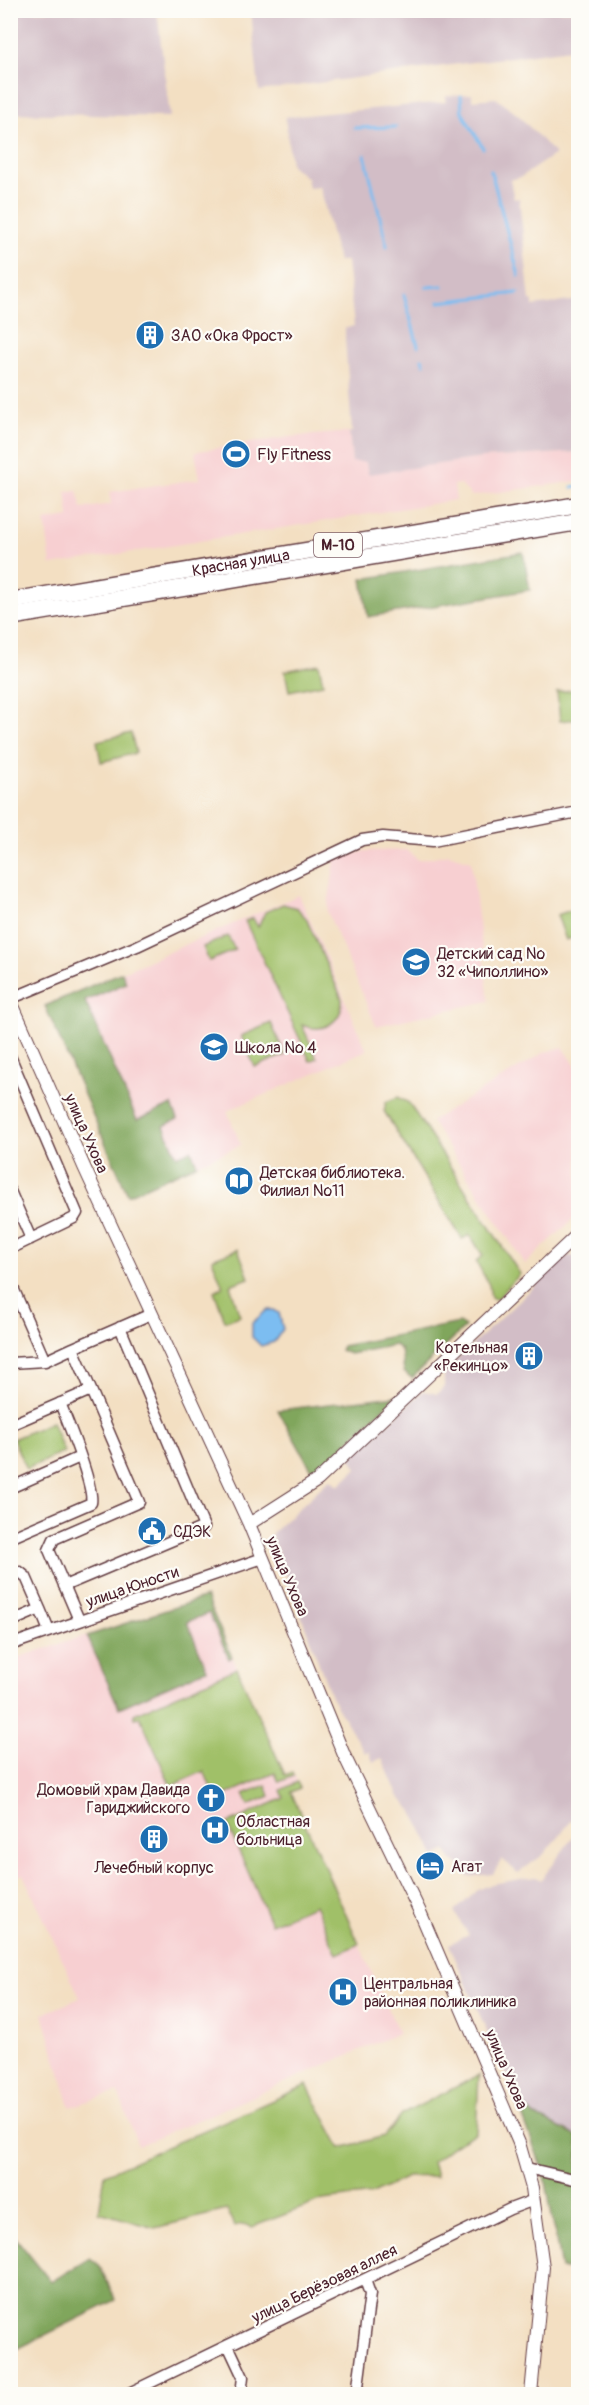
<svg xmlns="http://www.w3.org/2000/svg" width="589" height="2405" font-family="Pangolin,sans-serif">
<style>
.built{fill:#f7cfd1}
.industrial{fill:#d2bdc6}
.green{fill:#a0c068;stroke:#75704a;stroke-width:1.5}
.forest{fill:#80a65c;stroke:#656244;stroke-width:1.5}
.water{fill:#7bbdf1;stroke:#626e8e;stroke-width:1.5}
.lines{fill:none;stroke-linecap:round;stroke-linejoin:round}
.stream{stroke:#7bbdf1;stroke-width:3}
.minor-casing{stroke:#633c42;stroke-width:13}
.tertiary-casing{stroke:#633c42;stroke-width:14}
.trunk-casing{stroke:#633c42;stroke-width:19}
.minor{stroke:#fff;stroke-width:10}
.tertiary{stroke:#fff;stroke-width:12}
.trunk{stroke:#fff;stroke-width:16}
.labels{text-anchor:middle;stroke-width:4.5;stroke-linejoin:round;paint-order:stroke}
.shield{fill:#fdfcf7;stroke:#806168;stroke-width:1.5}
.shield-label{font-size:15px;font-weight:bold;fill:#4a1f2b}
.poi-label{font-size:16px;fill:#4a1f2b;stroke:#fdfcf7;text-anchor:start}
.street-label{font-size:16px;fill:#4a1f2b;stroke:#fdfcf7}
</style>
<rect width="100%" height="100%" fill="#fdfcf7"/>
<filter id="ink" filterUnits="userSpaceOnUse"><feTurbulence type="fractalNoise" baseFrequency=".0167" numOctaves="2"/><feDisplacementMap in="SourceGraphic" scale="12" xChannelSelector="R" yChannelSelector="G"/><feConvolveMatrix kernelMatrix="1 2 1 2 8 2 1 2 1" color-interpolation-filters="sRGB"/></filter>
<filter id="wash" filterUnits="userSpaceOnUse"><feTurbulence type="fractalNoise" baseFrequency=".008" numOctaves="4" result="noise"/><feDisplacementMap in="SourceGraphic" scale="24" xChannelSelector="R" yChannelSelector="G"/><feGaussianBlur stdDeviation="1.35" result="paint"/><feColorMatrix in="noise" values="0 0 0 0 0 0 0 0 0 0 0 0 0 0 0 0 0 1.4 0 .05"/><feComposite in="paint" operator="in"/></filter>
<g filter="url(#wash)">
<rect width="100%" height="100%" fill="#f3dfc2"/>
<!-- built -->
<path class="built" d="M349,432L352,462L366,461L368,473L482,458L578,452V481L472,496L460,484L454,485L456,500L51,565L45,521L69,517L66,492L77,490L82,509L111,504L109,492L200,479L195,453L199,451L289,437Z
M406,850L419,860L448,854L471,861L489,1001L376,1026L327,911L335,859L364,851Z
M299,895L367,1050L227,1111L241,1145L128,1195L45,1006Z
M563,1047L578,1069V1215L525,1264L431,1121L545,1052Z
M206,1597L285,1775L293,1772L300,1788L291,1792L399,2033L138,2146L118,2092L70,2107L43,2014L80,1998L23,1874L11,1879L10,1660Z"/>
<!-- industrial -->
<path class="industrial" d="M10,11H157L170,117L11,113Z
M251,11H578V48L259,91Z
M472,94V100L496,98L519,116L555,154L521,177L510,180L514,199L519,198L530,301H533V306L578,300V452L482,458L368,474L366,462H352L350,441L349,432H352L345,338V328L354,326L347,261H338L320,187L309,188L307,178L291,165L285,117L446,102V96Z
M567,1256H578V1813L543,1855L518,1873L502,1859L493,1874L467,1877L469,1870L451,1860L446,1850L435,1856L412,1810L399,1797L382,1758L373,1762L369,1752L365,1753L331,1696L271,1534L330,1479L339,1485L357,1468L351,1458L423,1391L437,1394L444,1387V1371Z
M578,1830V2137L534,2115L517,2101L449,1944L469,1935L454,1912L478,1890L492,1884L520,1879L536,1877L541,1880Z"/>
<!-- green -->
<path class="green" d="M319,664L323,684L289,691L285,671Z
M578,689V719L560,721L557,692Z
M131,733L136,753L101,762L97,741Z
M283,904L297,908L306,918L342,999C343,1022 323,1034 302,1025L317,1058L310,1061L245,921L253,918L258,927L265,912Z
M578,908V936L566,940L557,915Z
M228,936L235,950L209,961L203,947Z
M271,1023L285,1055L255,1067L241,1036Z
M398,1097L409,1103L520,1274L497,1299L491,1298L489,1285L476,1261L483,1256L470,1235L462,1239L384,1111L386,1102Z
M238,1249L249,1278L230,1285L240,1316L225,1321L214,1291L223,1287L212,1259Z
M52,1422L64,1452L26,1469L13,1439Z
M237,1668L285,1775L293,1772L294,1776L279,1782L275,1773L216,1799L204,1771L171,1786L140,1717L135,1718L134,1714Z
M297,1782L300,1788L291,1792L359,1944L337,1954L315,1905L271,1924L227,1824L284,1798L281,1790Z
M266,1785L270,1796L249,1805L244,1794Z
M479,2075L476,2133L454,2145L432,2162L436,2176L407,2177L373,2194L323,2200L252,2227L243,2224L234,2226L227,2210L155,2228L99,2212L105,2174L307,2085L341,2148L384,2136L401,2115Z"/>
<!-- forest -->
<path class="forest" d="M523,552L530,590L368,617L362,579Z
M122,972L126,983L85,1001L137,1120L172,1105L178,1119L164,1126L177,1156L191,1150L197,1164L128,1195L45,1006Z
M459,1323L465,1327L412,1378L404,1372L401,1350L395,1345L350,1354L340,1350L342,1346Z
M396,1396L314,1474L278,1410Z
M206,1597L232,1657L229,1659L209,1613L187,1622L207,1669L119,1708L87,1636Z
M517,2101L534,2115L578,2137V2203L572,2269H561L545,2176Z
M11,2232L51,2282L90,2258L99,2265L116,2300L11,2352Z"/>
<!-- water -->
<path class="water" d="M267,1310H274L279,1313L283,1329L274,1342L261,1346L252,1337V1323Z"/>
<g class="lines">
<!-- stream -->
<path class="stream" d="M461,96L462,112L483,148
M354,128L396,127
M365,155L387,246
M491,171L519,276
M426,287L442,286
M404,295L418,346
M439,302L518,293
M422,359L424,364
M572,487L578,486"/>
</g>
</g>
<g filter="url(#ink)">
<g class="lines">
<!-- minor casing -->
<g class="minor-casing">
<path id="minor" d="M10,999L137,946L362,840L383,837L433,841L578,812
M10,1056L77,1213L74,1218L10,1249
M10,1191L31,1239
M10,1281L45,1361L73,1348
M10,1363L45,1361
M10,1425L91,1390
M10,1488L80,1457
M10,1538L91,1503C95,1489 67,1420 60,1403
M10,1574L20,1572L26,1577L40,1609
M64,1586L204,1527L120,1327
M79,1620L49,1550L54,1539L139,1502L73,1348L151,1314
M10,1622L40,1609L49,1631
M10,1645L263,1558
M527,2168L578,2180
M228,2345L243,2377L241,2394
M127,2394L510,2209L534,2200
M357,2394L370,2294L365,2280"/>
</g>
<!-- tertiary casing -->
<g class="tertiary-casing">
<path id="tertiary" d="M10,999L85,1169L249,1524L344,1755L421,1914L519,2143L532,2188L543,2267L531,2394
M249,1524L318,1480L578,1234"/>
</g>
<!-- trunk casing -->
<g class="trunk-casing">
<g id="trunk">
<path id="s1" d="M10,601L578,505"/>
<path d="M10,617L578,522"/>
</g>
</g>
<!-- minor -->
<use href="#minor" class="minor"/>
<!-- tertiary -->
<use href="#tertiary" class="tertiary"/>
<!-- trunk -->
<use href="#trunk" class="trunk"/>
</g>
</g>
<!-- icons -->
<defs>
<g id="building-disc" transform="scale(1.5)"><circle r="9.5" fill="#1f6fb2" stroke="#fdfcf7"/><path d="M-4-6H4V6H1V3H-1V6H-4ZM-2.5-4.3h1.7v1.8h-1.7ZM.8-4.3h1.7v1.8H.8ZM-2.5-1h1.7V.8h-1.7ZM.8-1h1.7V.8H.8Z" fill="#fff"/></g>
<g id="stadium-disc" transform="scale(1.5)"><circle r="9.5" fill="#1f6fb2" stroke="#fdfcf7"/><path d="M0-5a6.5 5 0 1 0 0 10a6.5 5 0 1 0 0-10ZM-3.5-1.8h7v3.6h-7Z" fill="#fff"/></g>
<g id="school-disc" transform="scale(1.5)"><circle r="9.5" fill="#1f6fb2" stroke="#fdfcf7"/><path d="M0-5L7-2L0 1L-7-2ZM-4 1L0 2.5L4 1V4Q0 6-4 4Z" fill="#fff"/></g>
<g id="library-disc" transform="scale(1.5)"><circle r="9.5" fill="#1f6fb2" stroke="#fdfcf7"/><path d="M-6-4Q-3-5.5-.7-3.5V5Q-3 3-6 4ZM6-4Q3-5.5 .7-3.5V5Q3 3 6 4Z" fill="#fff"/></g>
<g id="civic-disc" transform="scale(1.5)"><circle r="9.5" fill="#1f6fb2" stroke="#fdfcf7"/><path d="M-.6-6.5H3V-4.5H.6V-3L4-1V1h2V6H-6V1h2V-1L-.6-3ZM-1.2 2.5V6h2.4V2.5Z" fill="#fff"/></g>
<g id="church-disc" transform="scale(1.5)"><circle r="9.5" fill="#1f6fb2" stroke="#fdfcf7"/><path d="M-1.2-6h2.4v3.5h3.3v2.4h-3.3V6h-2.4V-.1h-3.3v-2.4h3.3Z" fill="#fff"/></g>
<g id="hospital-disc" transform="scale(1.5)"><circle r="9.5" fill="#1f6fb2" stroke="#fdfcf7"/><path d="M-5-5h3v3.5h4V-5h3V5h-3V1.5h-4V5h-3Z" fill="#fff"/></g>
<g id="hotel-disc" transform="scale(1.5)"><circle r="9.5" fill="#1f6fb2" stroke="#fdfcf7"/><path d="M-6-4.5h1.5V1H6V5H4.5V3h-9V5H-6ZM-4 0a1.8 1.8 0 1 1 3.6 0ZM.5 0V-2.5h3Q6-2.5 6 0Z" fill="#fff"/></g>
</defs>
<g fill-rule="evenodd">
<use href="#building-disc" x="150" y="335"/>
<use href="#stadium-disc" x="236" y="454"/>
<use href="#school-disc" x="416" y="962"/>
<use href="#school-disc" x="214" y="1047"/>
<use href="#library-disc" x="239" y="1181"/>
<use href="#building-disc" x="529" y="1356"/>
<use href="#civic-disc" x="152" y="1531"/>
<use href="#church-disc" x="211" y="1798"/>
<use href="#hospital-disc" x="215" y="1830"/>
<use href="#building-disc" x="154" y="1839"/>
<use href="#hotel-disc" x="430" y="1866"/>
<use href="#hospital-disc" x="343" y="1992"/>
</g>
<g class="labels">
<!-- shield labels -->
<rect class="shield" x="314" y="533" width="48" height="24" rx="4.5"/>
<g class="shield-label">
<text x="338" y="550">М-10</text>
</g>
<!-- poi labels -->
<g class="poi-label">
<text x="171" y="341">ЗАО «Ока Фрост»</text>
<text x="257" y="460">Fly Fitness</text>
<text x="437" y="959">Детский сад №<tspan x="437" dy="18">32 «Чиполлино»</tspan></text>
<text x="235" y="1053">Школа № 4</text>
<text x="260" y="1178">Детская библиотека.<tspan x="260" dy="18">Филиал №11</tspan></text>
<text x="508" y="1353" text-anchor="end">Котельная<tspan x="508" dy="18">«Рекинцо»</tspan></text>
<text x="173" y="1537">СДЭК</text>
<text x="190" y="1795" text-anchor="end">Домовый храм Давида<tspan x="190" dy="18">Гариджийского</tspan></text>
<text x="236" y="1827">Областная<tspan x="236" dy="18">больница</tspan></text>
<text x="451" y="1872">Агат</text>
<text x="154" y="1873" text-anchor="middle">Лечебный корпус</text>
<text x="364" y="1989">Центральная<tspan x="364" dy="18">районная поликлиника</tspan></text>
</g>
<!-- street labels -->
<g class="street-label">
<text dy="6" stroke="none"><textPath href="#s1" startOffset="234">Красная улица</textPath></text>
<text transform="translate(87 1133) rotate(66)" y="6">улица Ухова</text>
<text transform="translate(288 1576) rotate(67)" y="6">улица Ухова</text>
<text transform="translate(132 1586) rotate(-19)" y="6">улица Юности</text>
<text transform="translate(507 2069) rotate(67)" y="6">улица Ухова</text>
<text transform="translate(324 2283) rotate(-26)" y="6">улица Берёзовая аллея</text>
</g>
</g>
<!-- margin -->
<rect width="589" height="2405" fill="none" stroke="#fdfcf7" stroke-width="36"/>
</svg>
